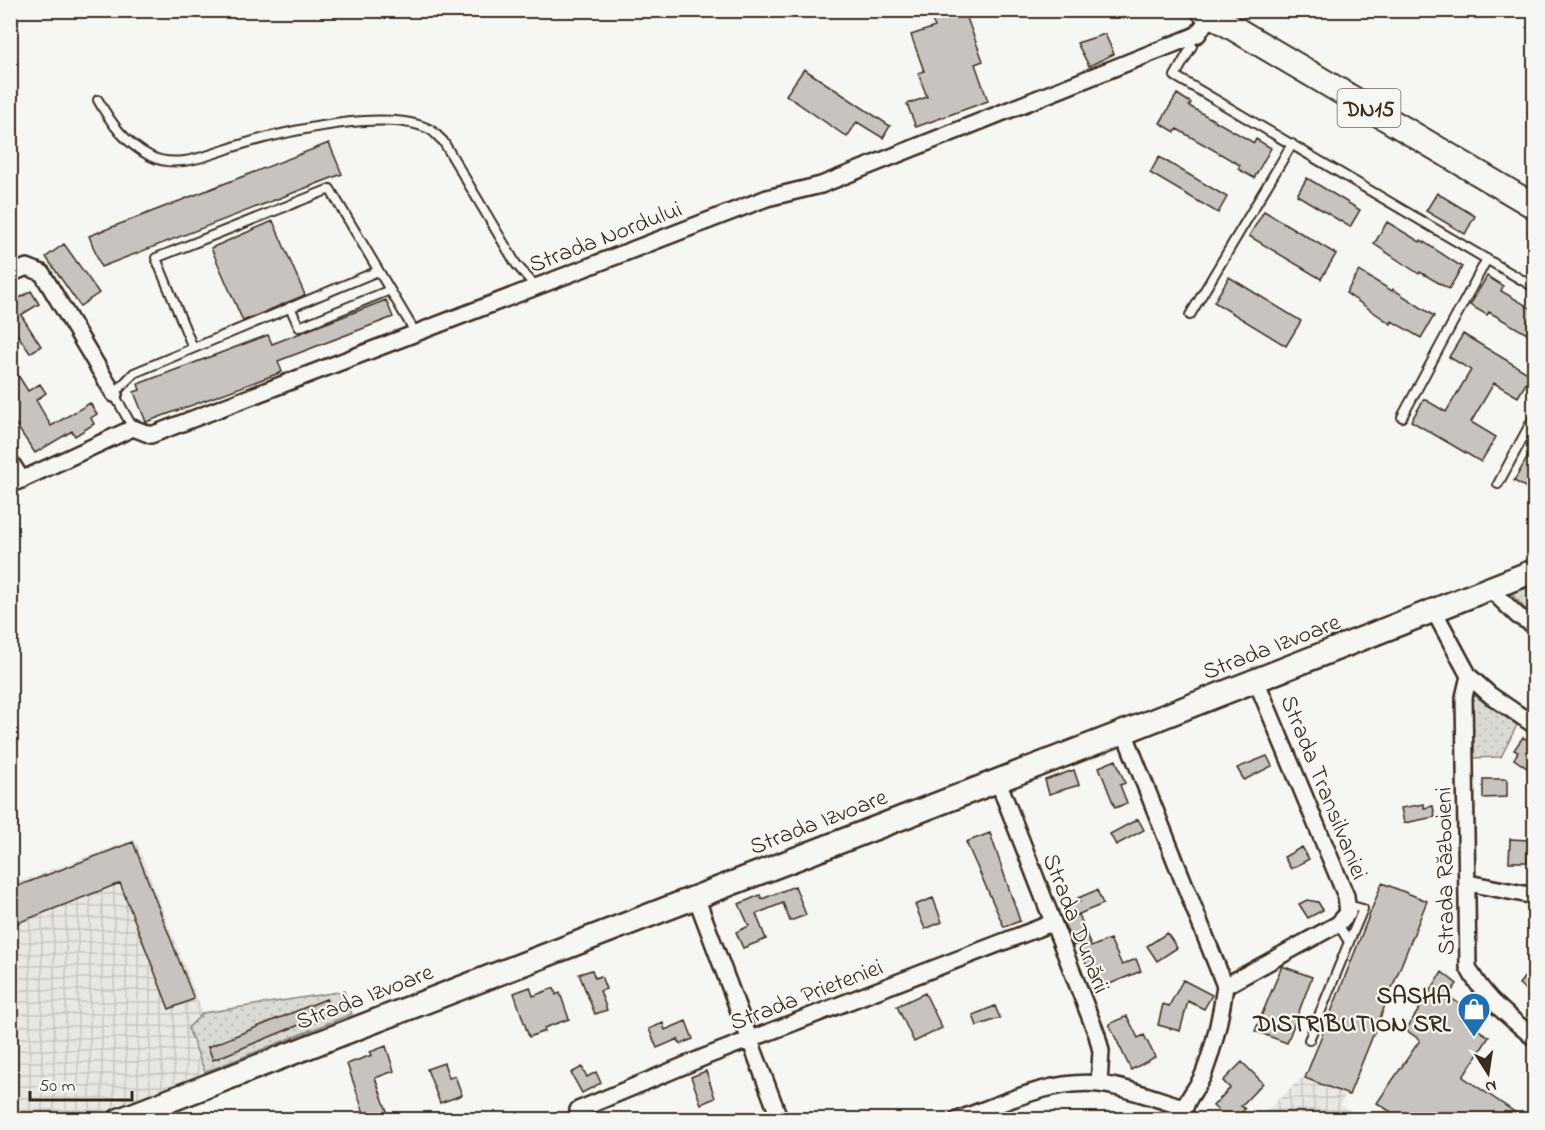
<svg xmlns="http://www.w3.org/2000/svg" width="1545" height="1130" font-family="'Indie Flower',sans-serif">
<style>
.industrial{fill:url(#industrial-grid)}
.green{fill:url(#green-dots);stroke:#8a8278;stroke-width:1.5;fill-rule:evenodd}
.building{fill:#c8c3be;stroke:#3b2a1e;stroke-width:1.5}
.lines{fill:none;stroke-linecap:round;stroke-linejoin:round}
.service-casing{stroke:#3b2a1e;stroke-width:12}
.minor-casing{stroke:#3b2a1e;stroke-width:20}
.secondary-casing{stroke:#3b2a1e;stroke-width:27}
.primary-casing{stroke:#3b2a1e;stroke-width:28}
.service{stroke:#f6f6f2;stroke-width:8}
.minor{stroke:#f6f6f2;stroke-width:15}
.secondary{stroke:#f6f6f2;stroke-width:22}
.primary{stroke:#f6f6f2;stroke-width:24}
.labels{text-anchor:middle;stroke-width:4.5;stroke-linejoin:round;paint-order:stroke}
.shield{fill:#f6f6f2;stroke:#73675e;stroke-width:1.5}
.shield-label{font-size:22px;font-weight:bold;fill:#3b2a1e}
.street-label{font-size:24px;fill:#3b2a1e;stroke:#f6f6f2}
.poi-label{font-size:24px;font-weight:bold;fill:#3b2a1e;stroke:#f6f6f2;text-anchor:end}
</style>
<defs>
<pattern id="industrial-grid" width="8" height="8" patternUnits="userSpaceOnUse" patternTransform="scale(1.5)"><rect width="8" height="8" fill="#e8e7e2"/><path d="M0 4h8M4 0v8" fill="none" stroke="#c8c6c1"/></pattern>
<pattern id="green-dots" width="8" height="8" patternUnits="userSpaceOnUse" patternTransform="scale(1.5)"><rect width="8" height="8" fill="#dad9d3"/><path d="M2 2h.1M6 6h.1" fill="none" stroke="#bcbab5" stroke-width="1.8" stroke-linecap="round"/></pattern>
</defs>
<rect width="100%" height="100%" fill="#f6f6f2"/>
<filter id="ink" filterUnits="userSpaceOnUse"><feTurbulence type="fractalNoise" baseFrequency=".0167" numOctaves="2"/><feDisplacementMap in="SourceGraphic" scale="12" xChannelSelector="R" yChannelSelector="G"/><feConvolveMatrix kernelMatrix="1 2 1 2 8 2 1 2 1" color-interpolation-filters="sRGB"/></filter>
<g filter="url(#ink)">
<!-- industrial -->
<path class="industrial" d="M135,839L203,1013L188,1028L205,1072L83,1119L11,1120V885Z
M1301,1078L1345,1095L1341,1105L1357,1115L1355,1119H1258Z"/>
<!-- green -->
<path class="green" d="M1534,586V616L1527,611L1511,593Z
M1475,696L1517,725L1501,757L1471,758V698Z
M344,991L352,1014L205,1072L188,1028L203,1013ZM326,999L331,1012L303,1022L299,1010ZM280,1017L286,1030L253,1029ZM235,1036L240,1048L213,1060L208,1047Z"/>
<!-- building -->
<path class="building" d="M952,10H964L983,61L975,64L988,101L916,127L907,104L927,97L918,73L924,71L911,35L935,27L931,18Z
M1105,34L1114,54L1089,66L1077,43Z
M804,69L890,126L883,138L857,122L847,137L786,95Z
M1177,94L1191,103L1189,106L1254,143L1256,139L1271,148L1254,178L1238,169L1240,165L1177,129L1175,132L1160,123Z
M329,143L342,174L101,267L89,236Z
M1159,157L1227,197L1218,213L1150,173Z
M1307,178L1360,210L1350,227L1297,195Z
M1437,193L1475,216L1465,234L1426,211Z
M1264,211L1336,254L1321,279L1249,236Z
M273,221L305,295L243,321L211,248Z
M1387,222L1420,242L1421,240L1462,267L1449,289L1420,272L1419,274L1374,244Z
M64,244L99,293L80,306L46,257Z
M1359,271L1392,291L1393,289L1434,316L1421,338L1392,321L1391,324L1346,293Z
M1487,276L1503,286L1501,291L1534,310V338L1489,312L1487,315L1470,305Z
M1229,277L1301,321L1286,346L1214,302Z
M31,291L39,304L21,315L41,346L30,353L10,324V299L13,302Z
M386,300L393,317L278,361L282,372L146,422L134,392L140,390L138,384L268,335L272,344Z
M1463,334L1531,375L1518,397L1494,383L1471,422L1496,437L1481,462L1411,421L1424,399L1446,412L1471,370L1449,357Z
M18,375L28,391L40,384L46,393L36,400L51,426L90,403L97,414L91,418L94,424L75,436L72,431L35,453L10,416V380Z
M1534,446V487L1529,484L1527,488L1514,481Z
M1523,737L1534,745V773L1514,759L1518,752L1514,750Z
M1267,756L1272,766L1244,780L1237,768Z
M1116,760L1125,783L1120,785L1127,803L1115,808L1099,767Z
M1074,770L1079,785L1049,794L1045,780Z
M1483,779H1507V797L1483,798Z
M1424,804V808L1433,806L1435,817L1404,823L1401,808Z
M1138,819L1144,830L1116,845L1110,834Z
M990,833L1020,921L1004,927L966,842Z
M1510,839L1528,840L1527,862H1509Z
M133,842L194,999L169,1009L120,883L10,926V889Z
M1302,847L1309,859L1291,869L1284,857Z
M1382,883L1427,901L1349,1095L1305,1078Z
M795,886L806,915L790,921L783,903L756,914L766,939L743,948L736,932L749,926L739,904L760,895L762,899Z
M1097,890L1103,904L1072,917L1068,907L1080,902L1078,898Z
M933,898L942,922L925,929L915,905Z
M1307,900L1318,902L1323,910L1308,918L1299,904Z
M1079,914L1091,947L1110,939L1122,965L1136,959L1141,971L1100,988L1091,964L1087,966L1077,944L1073,946L1063,921Z
M1167,933L1177,948L1157,961L1147,946Z
M1534,965V996L1519,984Z
M1282,966L1312,977L1287,1043L1255,1031Z
M592,970L595,978L601,976L606,989L600,991L607,1010L595,1014L579,974Z
M1442,972L1457,984L1448,996L1467,1009L1461,1018L1489,1037L1463,1077L1525,1119H1439L1432,1115L1429,1119H1402L1377,1103L1420,1040L1406,1030Z
M1183,980L1212,995L1204,1009L1188,1001L1180,1031L1158,1025L1163,1004L1169,1006Z
M530,987L533,996L554,988L556,995L560,993L569,1019L544,1028L545,1031L529,1037L514,993Z
M925,993L942,1028L914,1042L897,1006Z
M326,999L331,1012L213,1060L208,1047Z
M995,1006L1000,1018L977,1026L973,1015Z
M1127,1016L1138,1038L1144,1035L1155,1057L1131,1070L1109,1024Z
M686,1021L693,1039L680,1044L678,1039L657,1048L649,1029L663,1023L665,1030Z
M386,1046L394,1071L375,1078L390,1119H366L347,1064L372,1055L370,1052Z
M1242,1062L1263,1083L1241,1106L1245,1109L1235,1119H1228L1213,1106L1230,1088L1223,1081Z
M444,1063L449,1078L455,1076L462,1095L440,1103L427,1069Z
M582,1067L587,1077L596,1072L601,1083L582,1093L571,1073Z
M706,1071L715,1098L701,1104L691,1077Z"/>
<g class="lines">
<!-- service casing -->
<g class="service-casing">
<path id="service" d="M1189,38L1192,46L1175,76L1534,287
M98,100C111,123 125,143 150,156C178,171 215,152 243,144C287,131 387,108 429,129C434,131 438,137 443,141L516,264L535,286
M290,307L299,327L390,290
M1190,315L1292,144
M193,348L156,258L330,189L415,332
M1402,417L1487,259
M133,428L114,394L134,373L378,271
M1498,484L1534,417
M1348,905L1363,909L1349,942
M1309,1040L1349,942L1338,924"/>
</g>
<!-- minor casing -->
<g class="minor-casing">
<path id="minor" d="M10,274L27,267L42,273L114,394
M10,461L22,480
M10,485L133,428L151,435L767,198L821,185L1189,38L1198,34L1210,15
M1490,589L1518,616L1534,625
M1434,611L1469,676L1490,695L1534,725
M1469,676L1464,697L1468,967C1482,997 1510,1017 1534,1038
M1124,732L1225,986C1221,1016 1215,1044 1204,1073C1197,1091 1182,1100 1184,1120
M998,781L1097,1035L1101,1051L1099,1084
M1468,883L1534,896
M696,897L780,1120
M1225,986L1338,924L1348,913L1346,896L1256,680
M578,1110L707,1056L1052,923
M957,1120C1001,1104 1051,1079 1099,1084C1127,1087 1156,1099 1183,1107"/>
</g>
<!-- secondary casing -->
<g class="secondary-casing">
<path id="secondary" d="M119,1120L1124,732L1534,571"/>
</g>
<!-- primary casing -->
<g class="primary-casing">
<path id="primary" d="M1203,10L1534,206"/>
</g>
<!-- service -->
<use href="#service" class="service"/>
<!-- minor -->
<use href="#minor" class="minor"/>
<!-- secondary -->
<use href="#secondary" class="secondary"/>
<!-- primary -->
<use href="#primary" class="primary"/>
</g>
</g>
<!-- icons -->
<defs>
<g id="shop-pin" transform="scale(1.725)"><path d="M0 17L-7.5 6A9.5 9.5 0 1 1 7.5 6Z" fill="#1f6fb2" stroke="#f6f6f2"/><path d="M-5-2.5h2.3a2.7 3.5 0 0 1 5.4 0H5L5.5 6h-11ZM-1.5-2.5h3a1.5 2.3 0 0 0-3 0Z" fill="#fff"/></g>
</defs>
<g fill-rule="evenodd">
<use href="#shop-pin" x="1474" y="1009"/>
</g>
<g class="labels">
<!-- shield labels -->
<rect class="shield" x="1337.5" y="89" width="63" height="38" rx="4.5"/>
<g class="shield-label">
<text x="1369" y="116">DN15</text>
</g>
<!-- street labels -->
<g class="street-label">
<text transform="translate(605 236) rotate(-21)" y="8">Strada Nordului</text>
<text transform="translate(1271 646) rotate(-21)" y="8">Strada Izvoare</text>
<text transform="translate(1325 787) rotate(68)" y="8">Strada Transilvaniei</text>
<text transform="translate(818 821) rotate(-21)" y="8">Strada Izvoare</text>
<text transform="translate(1444 871) rotate(-91)" y="8">Strada Războieni</text>
<text transform="translate(1077 923) rotate(69)" y="8">Strada Dunării</text>
<text transform="translate(806 994) rotate(-21)" y="8">Strada Prieteniei</text>
<text transform="translate(364 996) rotate(-21)" y="8">Strada Izvoare</text>
</g>
<!-- poi labels -->
<g class="poi-label">
<text x="1451" y="1003">SASHA<tspan x="1451" dy="28">DISTRIBUTION SRL</tspan></text>
</g>
</g>
<!-- margin -->
<rect width="1545" height="1130" fill="none" stroke="#f6f6f2" stroke-width="36"/>
<rect x="18" y="18" width="1509" height="1094" fill="none" stroke="#3b2a1e" stroke-width="2" filter="url(#ink)"/>
<!-- north arrow -->
<g transform="translate(1488 1073) rotate(168)" stroke="#f6f6f2" stroke-width="4.5" paint-order="stroke">
<path d="M0-4.5L10 22L0 15L-10 22Z" fill="#3b2a1e"/>
<text y="-9" font-size="16" font-weight="bold" text-anchor="middle" fill="#3b2a1e">N</text>
</g>
<!-- scale -->
<path d="M30 1091v9h102v-9" fill="none" stroke="#3b2a1e" stroke-width="3"/>
<text x="39" y="1091" font-size="18" fill="#3b2a1e" stroke="#f6f6f2" stroke-width="4.5" paint-order="stroke">50 m</text>
</svg>
